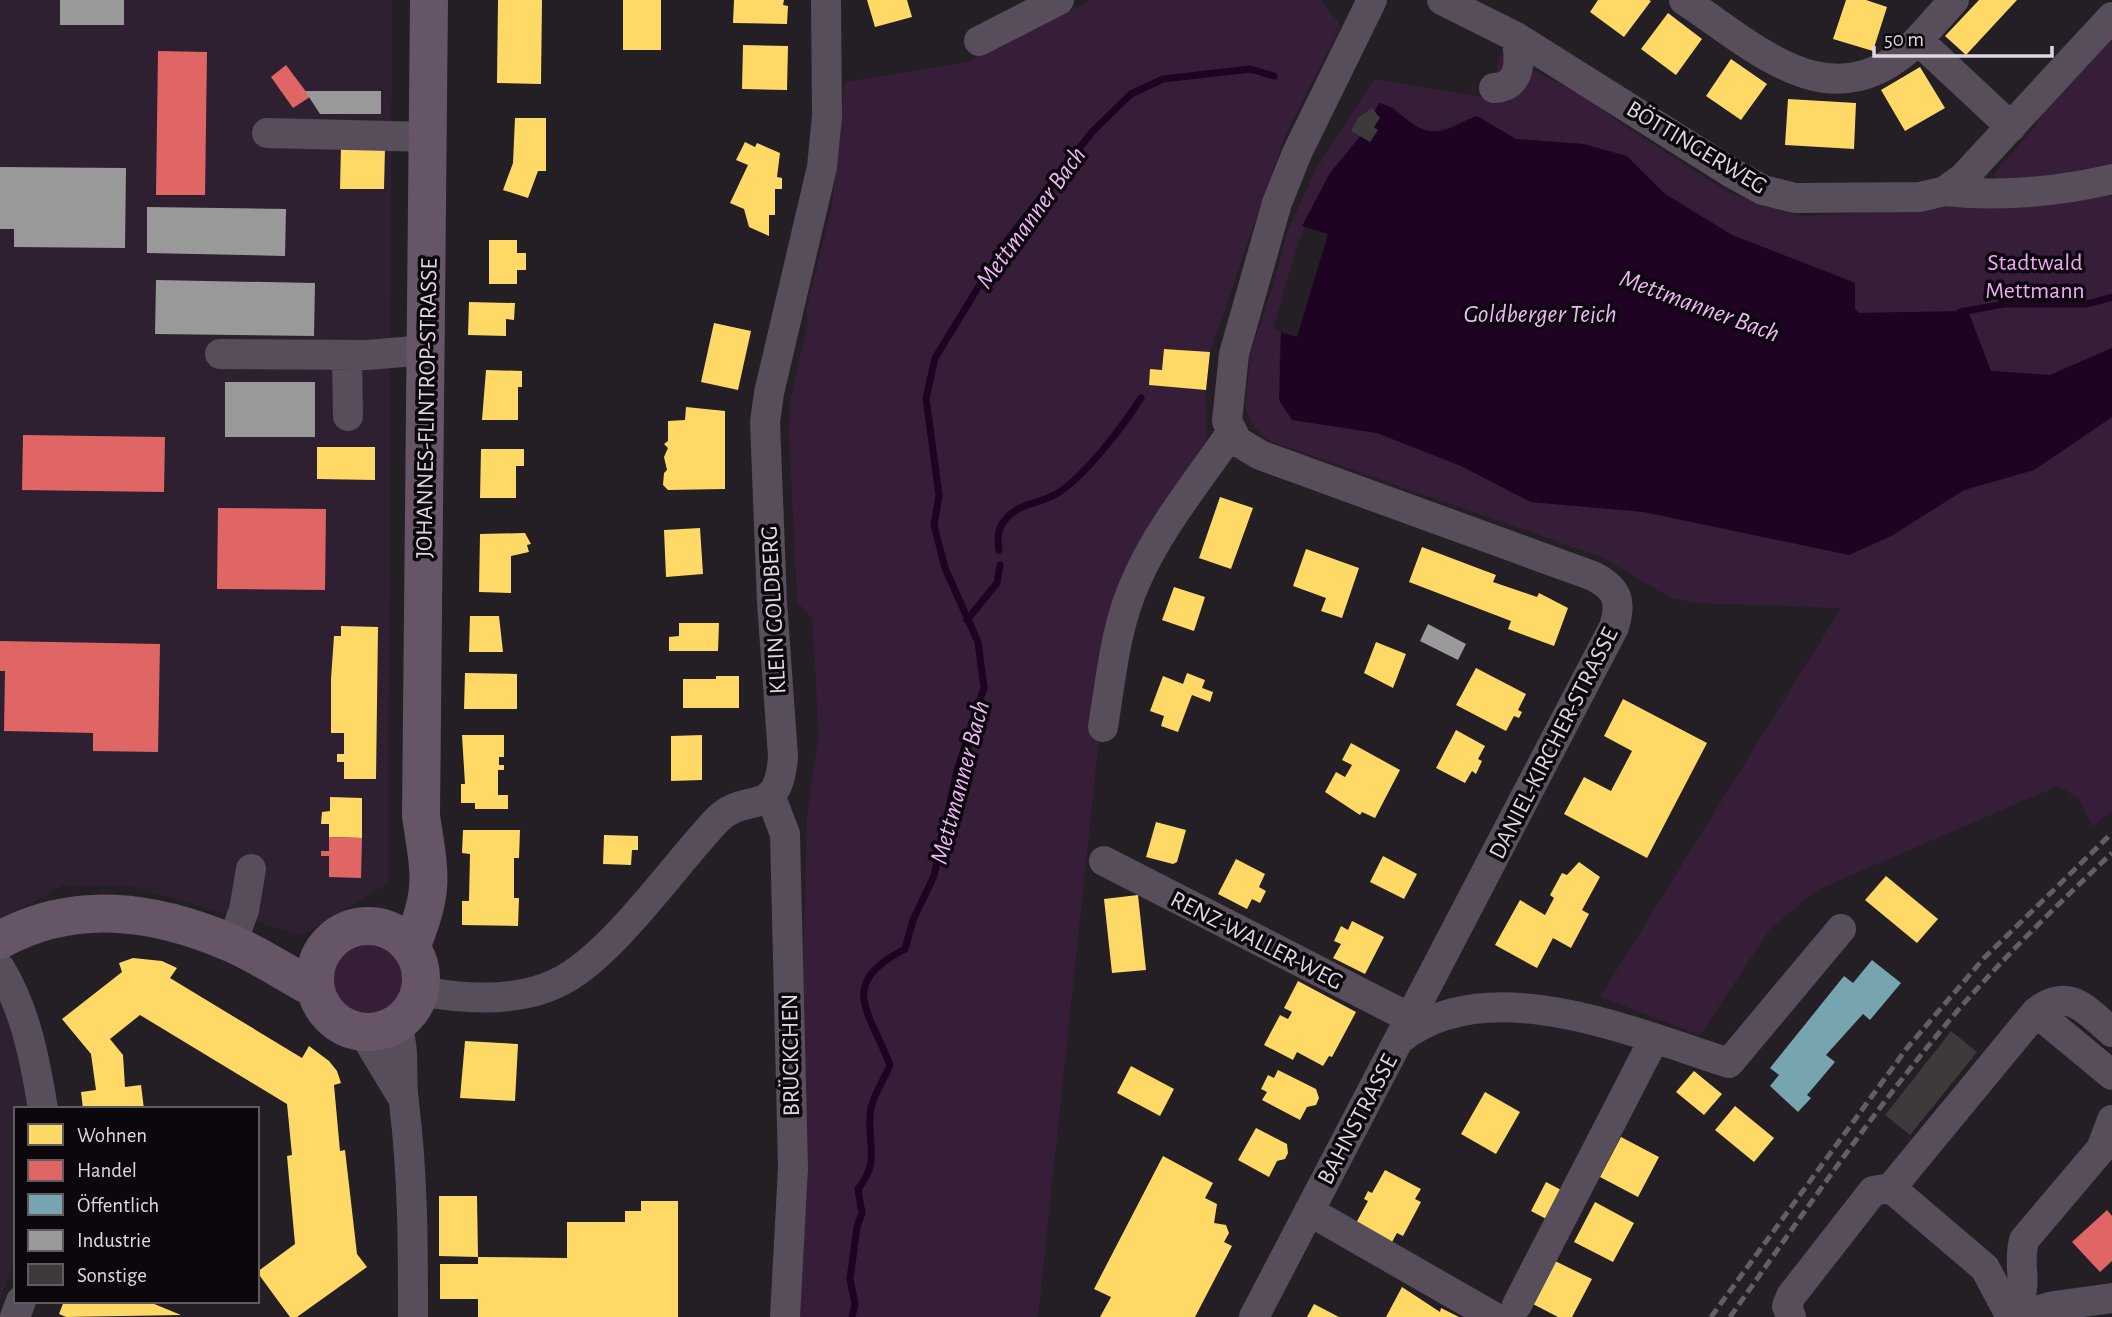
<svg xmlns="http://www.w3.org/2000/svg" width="2112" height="1317" font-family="'Alegreya Sans',sans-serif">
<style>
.built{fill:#2e2030}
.green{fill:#361e39}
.water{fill:#1e0322}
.homes{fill:#ffd966}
.shops{fill:#e06666}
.public{fill:#76a5af}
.industry{fill:#999}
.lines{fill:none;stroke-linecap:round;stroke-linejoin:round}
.stream{stroke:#1e0322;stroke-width:7}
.building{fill:#3e393a}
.minor{stroke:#584d5a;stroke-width:30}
.major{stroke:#655566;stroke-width:38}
.rail{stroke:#655d66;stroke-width:5;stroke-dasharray:10 5;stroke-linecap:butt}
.labels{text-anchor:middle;stroke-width:7;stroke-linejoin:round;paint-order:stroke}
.street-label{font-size:24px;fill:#dfd7df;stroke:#0c070d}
.park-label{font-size:24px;fill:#efa8f8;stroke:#0c070d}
.water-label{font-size:26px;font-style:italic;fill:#efb6f6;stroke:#0c070d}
</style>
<rect width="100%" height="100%" fill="#241e25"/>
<!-- built -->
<path class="built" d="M0,0H392L388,884L302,935L129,886L64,885L8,915L0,927Z
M0,992L37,1109H16V1259L0,1299Z"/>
<!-- green -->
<path class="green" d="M1092,0H1321L1341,26L1284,138L1210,352L1164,349L1162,370L1150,369L1149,385L1206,390L1207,453L1110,635L1038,1317H794L807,816L818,738L816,678L812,619L797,601L789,432L790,402L808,320L806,310L832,205L845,82L968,62Z
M2112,30V175L2002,188L1993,175L2035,127L2045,103Z
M1500,54L1584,96L1622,124L1729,193L1801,216L1918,210L1953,201L2112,190V348L2050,375L1991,371L1968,311L1859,313L1855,309V282L1732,235L1665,194L1626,156L1583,144L1516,139L1477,116C1437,127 1428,148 1393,106C1371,119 1370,124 1355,143C1304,205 1295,254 1273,329L1281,332L1279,364L1292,420L1377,433L1461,466L1531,502L1644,512L1849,555L1893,535L1964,490L2034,470L2112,417V810L2093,827L2078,798L2058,786L1817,890L1770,929L1700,1035L1600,997L1841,608L1696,603L1671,598L1602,557L1268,440L1253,425L1245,408L1250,355L1275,280L1287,232L1315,171L1374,79L1492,99Z
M325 979a42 42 0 1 1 84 0a42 42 0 1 1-84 0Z"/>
<!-- water -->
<path class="water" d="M1379,103C1403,108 1413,136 1442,131C1454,128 1465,120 1477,116L1516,139L1583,144L1627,156L1665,194L1732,235L1855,283V309L1859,313L1968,311L1991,371L2050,375L2112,348V417L2034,470L1964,490L1893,535L1849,555L1644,512L1531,502L1461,466L1377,433L1292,420L1279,400L1281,332L1297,337L1328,234L1302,226L1330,173L1362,134Z"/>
<!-- homes -->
<path class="homes" d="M498,0H542L541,84L497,83Z
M623,0H661V50H623Z
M734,0H784L783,5L788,6L787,24L733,23Z
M867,0H907L912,17L875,27Z
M1598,0H1649L1651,1L1624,37L1590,12Z
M1846,0H1866L1887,7L1873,51L1833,39Z
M1979,0H2017L1966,55L1945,36Z
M1668,13L1702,39L1676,75L1641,49Z
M743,45L788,46L787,90L742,89Z
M1731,59L1767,84L1741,120L1706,96Z
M1920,67L1945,108L1905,131L1881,90Z
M1788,99L1856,103L1854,149L1785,145Z
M515,118H546V171H538L528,198L503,190L513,163Z
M745,142L755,147L757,143L780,153L777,177L782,178V189H775V215H769V236L749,227L744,209L730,203L748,165L736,160Z
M341,146L385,147L384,189H340Z
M489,240H517V253H526V270H517V284H489Z
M469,302L515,303L514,320L506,319V336L468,335Z
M714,323L751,331L738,390L701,382Z
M1164,349L1210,352L1206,390L1149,385L1150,369L1162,370Z
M486,370L522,371V387H518V420H482Z
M686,407L725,411V489L668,490L663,485L664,473L667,470L664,457L668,448L664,444L668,441V421L685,420Z
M317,447H375V480L317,479Z
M481,449H524V466H516V498H480Z
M1220,497L1253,508L1231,569L1199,558Z
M700,528L703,574L666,577L664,530Z
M525,533L531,544L527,545L529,552L511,556V593L479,592L480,534Z
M1422,547L1496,575L1493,582L1537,597L1539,593L1568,608L1554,646L1508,629L1511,621L1409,582Z
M1306,549L1359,568L1342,618L1321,611L1326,598L1293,586Z
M1174,587L1205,597L1194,631L1162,620Z
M470,616H499L503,652H469Z
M679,623H719L718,651H669V637L679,636Z
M341,626L378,627L376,779H344V762H337V754H344V733H331V679L334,636H341Z
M1376,642L1406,654L1393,688L1364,673Z
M1476,668L1526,694L1518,710L1522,712L1519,718L1514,716L1506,731L1456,705Z
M465,673L517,674V709H464Z
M1187,673L1205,680L1202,688L1213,692L1210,702L1192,695L1178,732L1161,726L1164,716L1150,711L1163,676L1183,684Z
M716,676H739V708H683V679H716Z
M1623,699L1707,743L1647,858L1564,814L1584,777L1611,791L1632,751L1604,736Z
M1456,730L1485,746L1478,759L1482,761L1476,774L1472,771L1465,783L1436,768Z
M462,735H504V757H499V765H504V770H498V795H508V809H475V803H461V784H465Z
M702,735V780L671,781V736Z
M1351,743L1400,770L1375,818L1362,812L1360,815L1325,792L1336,772L1345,777L1352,765L1342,760Z
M330,797L362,798V838L329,837V824H321L322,812L330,811Z
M1156,822L1186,830L1177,862L1173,864L1146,857Z
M463,830H520L519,858H514V898H519L518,926L462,925V901H469L470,854L462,853Z
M604,835L638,836V850H632L631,865L603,864Z
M1383,856L1417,874L1404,899L1370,882Z
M1236,859L1265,874L1259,887L1266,891L1260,903L1252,899L1247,909L1218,894Z
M1579,862L1600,877L1582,910L1589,914L1571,948L1553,938L1537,968L1495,945L1520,900L1545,915L1554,898L1550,895L1562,873L1567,875Z
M1886,876L1938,919L1917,943L1865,900Z
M1138,895L1146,970L1112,973L1104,899Z
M1352,921L1384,937L1365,974L1333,958L1341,944L1334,941L1341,926L1348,930Z
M133,958L162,961L177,968L170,978L302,1058L309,1046L329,1061L337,1071L341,1083L334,1085L340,1151L345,1150L357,1254L367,1267L297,1317H290L257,1272L295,1244L287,1156L292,1155L287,1104L140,1015L110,1039L123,1055L125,1087L141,1085L144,1109H83L81,1092L96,1090L91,1054L62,1019L122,972L119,963Z
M1298,981L1356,1012L1332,1057L1329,1056L1323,1066L1297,1052L1293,1060L1264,1045L1280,1015L1288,1019L1292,1012L1284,1008Z
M465,1041L518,1044L515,1101L460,1098Z
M1131,1066L1174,1089L1160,1116L1117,1093Z
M1278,1070L1316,1089L1319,1098L1316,1105L1307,1107L1300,1120L1262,1100L1267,1092L1261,1089L1268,1075L1274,1078Z
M1694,1071L1722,1094L1704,1115L1676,1092Z
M1485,1092L1520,1112L1496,1154L1461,1134Z
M1735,1106L1774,1138L1754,1162L1715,1130Z
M1256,1128L1287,1144L1288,1153L1285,1159L1277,1161L1269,1177L1238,1160Z
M1621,1137L1659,1157L1638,1197L1600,1177Z
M1163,1156L1213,1183L1205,1198L1217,1204L1214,1223L1226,1225L1229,1233L1224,1242L1232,1246L1195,1317H1100L1111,1297L1094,1289Z
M1385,1170L1421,1189L1415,1199L1421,1202L1403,1236L1397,1233L1392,1242L1356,1223L1368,1201L1364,1199L1368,1191L1372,1193Z
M1546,1182L1567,1193L1552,1222L1531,1211Z
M439,1196H477L478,1257L439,1256Z
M641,1201H678V1317H478V1299H440V1264H478V1257L567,1258V1222H625V1211H641Z
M1595,1202L1634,1223L1613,1262L1574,1242Z
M1553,1260L1592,1279L1572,1317H1558L1531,1303Z
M1402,1287L1440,1312L1441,1308L1459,1317H1386Z
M64,1301H147L181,1315L66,1317L59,1314Z
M1314,1304L1339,1317H1307Z"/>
<!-- shops -->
<path class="shops" d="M158,51L207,52L205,195H156Z
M286,65L310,97L293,108L271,77Z
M23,435L165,437L164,492L22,490Z
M218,508L326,509L325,590L217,589Z
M0,641L160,644L158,752L93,751V733L4,731L5,671H0Z
M329,837L362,838L361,878L329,877V856H321V851H329Z
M2107,1210L2112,1216V1261L2100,1272L2072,1242Z"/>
<!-- public -->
<path class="public" d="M1872,960L1901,983L1870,1020L1863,1014L1826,1055L1835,1062L1807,1095L1811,1098L1798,1112L1770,1086L1779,1075L1770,1068L1844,976L1853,983Z"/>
<!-- industry -->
<path class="industry" d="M60,0H124V25H60Z
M305,91H381V114H320Z
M0,167L126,168L125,248L14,247V229H0Z
M147,207L286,209L285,256L147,253Z
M156,280L315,283L314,336L155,334Z
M225,382H315V437H225Z
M1428,624L1466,644L1458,660L1420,641Z"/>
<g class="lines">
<!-- stream -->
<path class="stream" d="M1960,312L2004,304H2087L2112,297
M999,550C997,539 997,530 1005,520C1018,502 1044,504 1061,491C1088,472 1123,426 1141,398
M967,620L997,583L1000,565
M852,1317L855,1304L850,1279L857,1227L862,1213L858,1189C880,1161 868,1147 870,1116C870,1100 884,1080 890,1065C869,1010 837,984 905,949L913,920L934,876L957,770L984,688L978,642L945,568L934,525L939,495L926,398L935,358L1006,242L1092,132L1131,94L1163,79L1250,69L1274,76"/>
</g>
<!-- building -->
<path class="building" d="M1372,108L1380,118L1374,127L1378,130L1370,142L1351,131L1358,118Z
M1951,1031L1977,1052L1910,1135L1885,1115Z"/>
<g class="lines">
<!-- minor -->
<path class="minor" d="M1442,0L1516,37L1732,173L1763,190L1795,198L1920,197L1945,191L1963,178L2112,17
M1684,0C1760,51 1834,125 1918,40
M1954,0L1918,40L2011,127
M979,41L1059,0
M1494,88C1523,87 1520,57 1516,37
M267,133L429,137
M1945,191C2001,197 2056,192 2112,179
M220,354L367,355L426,350
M347,355L348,416
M1103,727C1111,679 1115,627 1136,581C1159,528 1198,481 1231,433
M770,795L785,834L793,1168L785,1317
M1104,861L1410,1018
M232,943L244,910L251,869
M0,968C26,1011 35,1060 43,1109
M420,991C463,999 516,1003 557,983C611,958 674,865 717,820C746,790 779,821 783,756L772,602L765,422L769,393L822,167L827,116L826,0
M2036,1012L2112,1075
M397,1024C406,1056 400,1073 404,1103C413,1175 413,1245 413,1317
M363,1032L404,1100
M1399,1040C1487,968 1634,1033 1729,1063L1841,929
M1891,1188L2036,1012C2069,986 2086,1010 2112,1032
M1891,1188L1985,1268L2011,1317
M1309,1211L1494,1317
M1517,1305L1654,1039
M15,1317L21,1301
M1254,1317L1614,627C1622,601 1618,589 1593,576L1260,455L1237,441L1227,421L1234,354L1277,203L1297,153L1372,0
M1791,1317L1787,1306L1791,1296L1873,1191L1891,1188
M2012,1317C2032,1280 2016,1273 2024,1240L2101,1149L2112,1120
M2014,1317L2054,1306L2112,1298"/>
<!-- major -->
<path class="major" d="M315 979a53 53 0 1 1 106 0a53 53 0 1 1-106 0Z
M0,940C75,899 154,910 231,943C259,955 287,974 315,989
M411,947C435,890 430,875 421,816L429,0"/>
<!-- rail -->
<path class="rail" d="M1711,1317L1907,1048L1984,958L2112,833
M1730,1317C1804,1213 1876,1106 1959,1009C2007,954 2059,903 2112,853"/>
</g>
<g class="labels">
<!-- street labels -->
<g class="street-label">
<text transform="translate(1697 147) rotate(31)" y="8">BÖTTINGERWEG</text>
<text transform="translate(426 408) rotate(-89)" y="8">JOHANNES-FLINTROP-STRASSE</text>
<text transform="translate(773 610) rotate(-93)" y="8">KLEIN GOLDBERG</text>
<text transform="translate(1553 743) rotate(-63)" y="8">DANIEL-KIRCHER-STRASSE</text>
<text transform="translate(1257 940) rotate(27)" y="8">RENZ-WALLER-WEG</text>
<text transform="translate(790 1055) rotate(-91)" y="8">BRÜCKCHEN</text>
<text transform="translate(1357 1119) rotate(-62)" y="8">BAHNSTRASSE</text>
</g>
<!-- park labels -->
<g class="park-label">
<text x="2035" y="270">Stadtwald<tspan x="2035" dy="28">Mettmann</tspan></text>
</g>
<!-- water labels -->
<g class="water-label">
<text transform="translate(1030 217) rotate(-54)" y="9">Mettmanner Bach</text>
<text transform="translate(1700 305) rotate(20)" y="9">Mettmanner Bach</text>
<text x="1540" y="322">Goldberger Teich</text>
<text transform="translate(959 782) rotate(-75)" y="9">Mettmanner Bach</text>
</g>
</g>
<!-- legend -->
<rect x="14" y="1107" width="245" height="196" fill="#0c070d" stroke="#605a61" stroke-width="2"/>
<rect x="28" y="1124" width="35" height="21" fill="#ffd966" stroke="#605a61" stroke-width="2"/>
<text x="77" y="1142" font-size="21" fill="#dfd7df">Wohnen</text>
<rect x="28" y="1160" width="35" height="21" fill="#e06666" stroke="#605a61" stroke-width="2"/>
<text x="77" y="1177" font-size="21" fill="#dfd7df">Handel</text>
<rect x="28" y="1194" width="35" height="21" fill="#76a5af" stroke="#605a61" stroke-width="2"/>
<text x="77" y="1212" font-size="21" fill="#dfd7df">Öffentlich</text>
<rect x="28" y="1230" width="35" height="21" fill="#999999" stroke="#605a61" stroke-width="2"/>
<text x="77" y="1247" font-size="21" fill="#dfd7df">Industrie</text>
<rect x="28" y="1264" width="35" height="21" fill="#3e393a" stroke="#605a61" stroke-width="2"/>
<text x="77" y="1282" font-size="21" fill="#dfd7df">Sonstige</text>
<!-- scale -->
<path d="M1874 46v10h178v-10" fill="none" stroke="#dfd7df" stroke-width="3.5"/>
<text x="1884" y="46" font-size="21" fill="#dfd7df" stroke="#0c070d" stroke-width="5" paint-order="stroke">50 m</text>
</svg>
